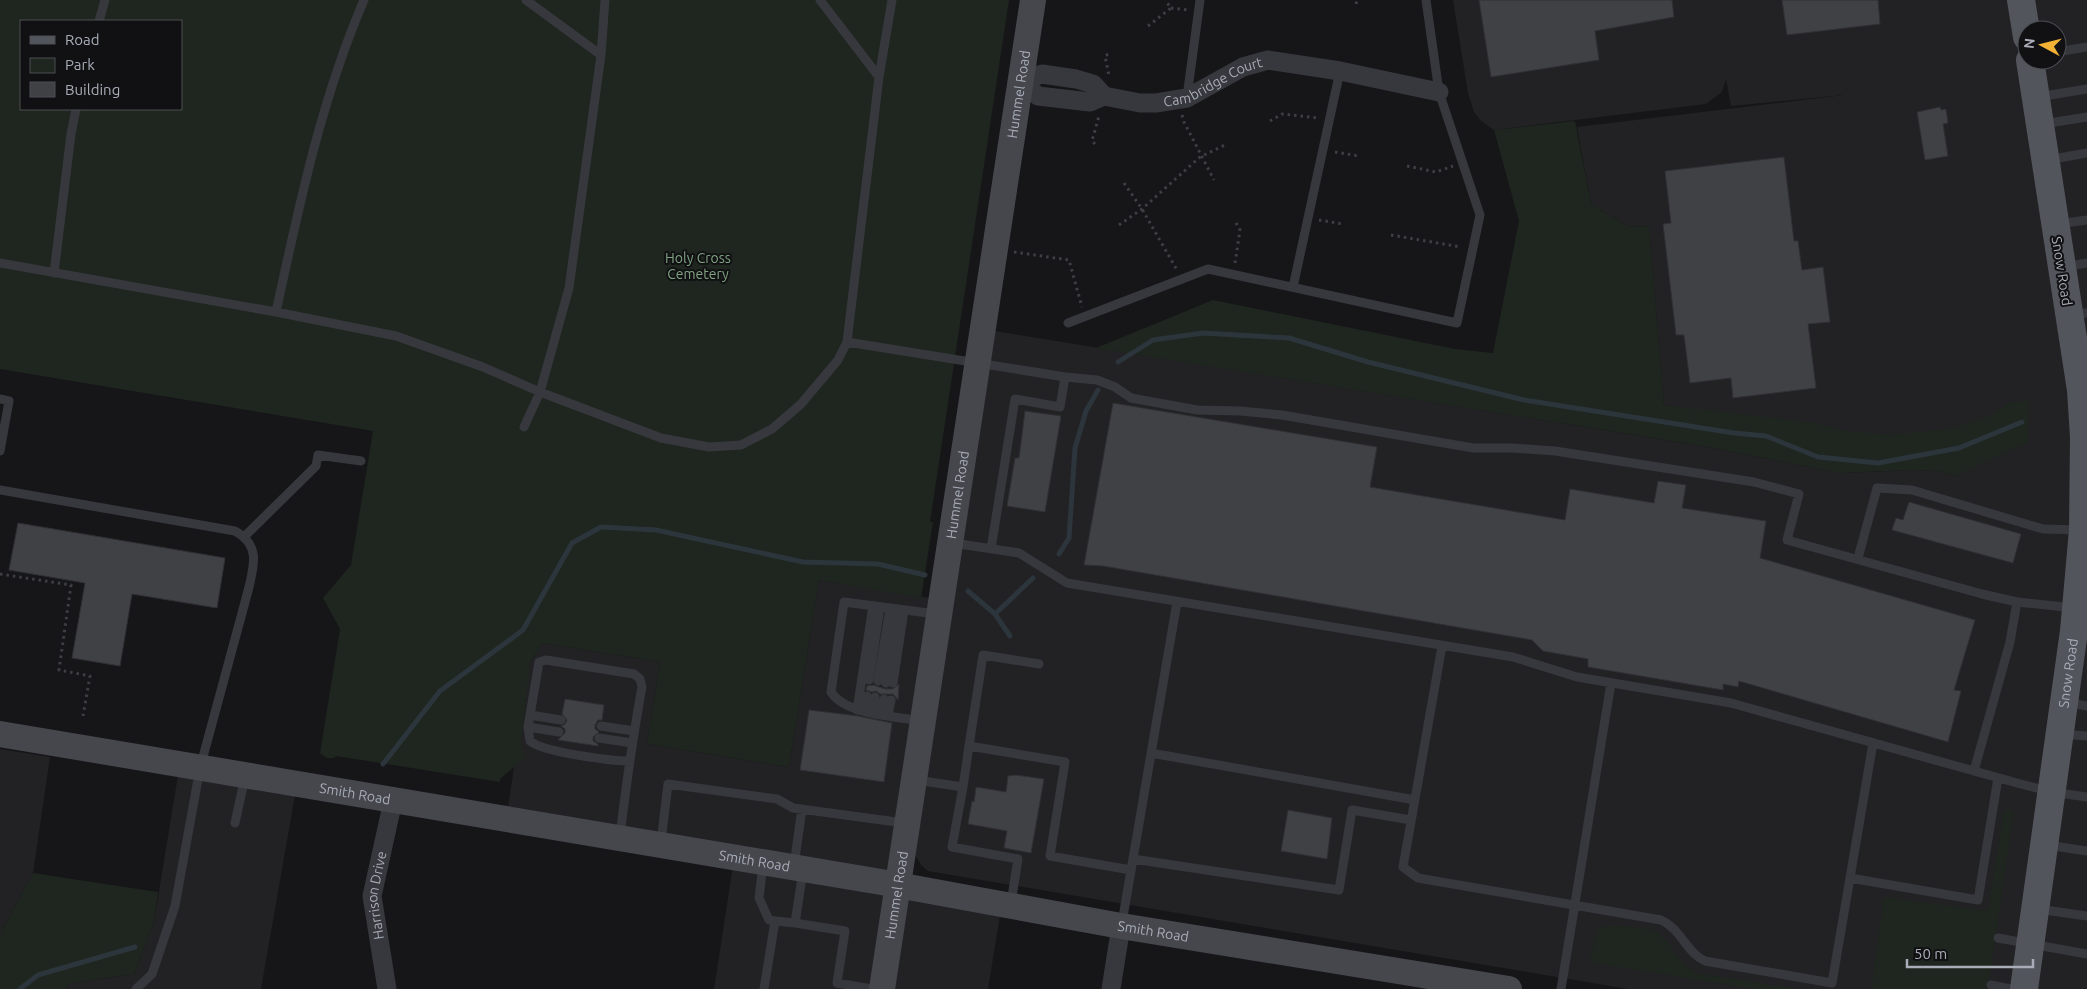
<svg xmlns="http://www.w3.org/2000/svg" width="2087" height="989" font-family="Ubuntu,sans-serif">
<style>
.built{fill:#222225;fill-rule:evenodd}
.green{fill:#1e261f;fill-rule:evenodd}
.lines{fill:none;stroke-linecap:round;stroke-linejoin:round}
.stream{stroke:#2c353c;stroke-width:5}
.building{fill:#404145;stroke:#303034}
.path{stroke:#3d3f44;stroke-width:3;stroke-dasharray:2.5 4;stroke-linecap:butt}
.lane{stroke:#37383d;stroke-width:9}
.street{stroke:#37383d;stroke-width:19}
.secondary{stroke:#45474d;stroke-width:26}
.primary{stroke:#53555c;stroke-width:28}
.labels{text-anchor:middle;stroke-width:4;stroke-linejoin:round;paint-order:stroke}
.street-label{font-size:14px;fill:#a8adb8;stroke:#111113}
.park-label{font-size:14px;fill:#7fa381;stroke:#111113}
</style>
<rect width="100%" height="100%" fill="#161618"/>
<!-- built -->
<path class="built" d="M1453,0H2087V989H1628L928,871L921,865L914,853L989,330L1703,446L1840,473L1912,470L1938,471L1954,476L1958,430L1883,437L1664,405L1649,226L1629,227L1591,204L1577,127L1844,95L1731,106L1726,79L1722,92L1706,104L1494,130L1481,121L1474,112L1468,93ZM2027,30H2057V60H2027Z
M819,580L936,599L891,890L1001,909L988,989H714L735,853L507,814L530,662L543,643L660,662L647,744L789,767Z
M0,749L50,757L33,873L0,934Z
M178,775L295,795L261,989H65L71,983L134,974L154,922Z"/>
<!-- green -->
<path class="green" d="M0,0H1009L930,522H933L921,598L819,580L789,767L647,744L660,662L543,643L530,662L521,744L525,758L500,779V782L336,756L334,758H327L320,753L340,629L323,598L351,565L373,431L0,369ZM21,21H181V109H21Z
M1575,121L1591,204L1629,227L1649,226L1664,405L1815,423L1846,431L1892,435L1954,428L1990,416L2011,402L2029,401L2028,442L1954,476L1938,471L1912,470L1840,473L1703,446L1096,348L1213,300L1455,349L1493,353L1519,221L1494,130Z
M2004,810H2014L1988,989H1871L1884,897L1988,911Z
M33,873L158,892L154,922L134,974L71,983L65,989H0V934Z
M1612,925C1626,927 1647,926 1659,934C1675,946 1677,964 1697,973L1799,989H1753L1589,962L1597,932L1599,928Z"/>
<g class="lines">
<!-- stream -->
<path class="stream" d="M1118,362L1153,340L1203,333L1289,338L1368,362L1524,400L1734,433L1766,436L1818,457L1878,463L1959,448L2022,422
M1059,554L1069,538L1075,448L1086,411L1098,390
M968,591L995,614L1033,578
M995,614L1010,636
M383,764L440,691L523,630L572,543L601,527L656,530L803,562L878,564L925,575
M20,989L38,975L135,947"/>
</g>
<!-- building -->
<path class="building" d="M1479,0H1672L1674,17L1595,31L1599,60L1491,77Z
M1782,0H1878L1880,24L1787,35Z
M1940,107L1941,110L1946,109L1948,123L1943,124L1948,156L1925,160L1917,112Z
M1784,157L1794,241H1798L1802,270L1823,267L1830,322L1808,324L1816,388L1733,398L1731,378L1690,383L1684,335H1676L1663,224L1671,223L1665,171Z
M1113,403L1377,447L1370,487L1565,520L1570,489L1654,503L1658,481L1686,485L1682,508L1766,521L1760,558L1975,620L1954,690L1961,691L1948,742L1739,681L1738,687L1723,684V690L1588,667V659L1543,651L1532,640L1103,566L1084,565Z
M1025,411L1061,416L1045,512L1007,506L1015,458H1019Z
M1909,502L2021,534L2013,563L1892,530L1896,518L1903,520Z
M18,523L225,558L217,608L132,594L120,666L72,658L85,583L9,570Z
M899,684L898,700L893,694H880L876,691L872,692L866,690L867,686L873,685L885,689H893Z
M565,699L604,705L602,720H598L595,725V729L599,732L593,737V741L598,744V746L558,740L565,733V729L561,726L565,724L567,720L562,714Z
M809,710L858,716L892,723L884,782L800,770Z
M1016,775L1044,779L1031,853L1004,848L1007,831L968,824L972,801L974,802L976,787L1006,792L1008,776Z
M1288,810L1332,818L1327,859L1281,851Z"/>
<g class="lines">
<!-- path -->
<path class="path" d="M1356,4L1357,0
M1171,8L1188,10
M1148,26L1171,8L1165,0
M1108,54L1105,56L1109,76
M1182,115L1184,122L1214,180
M1270,121L1282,114L1319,118
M1095,144L1092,141L1099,116
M1335,152L1359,156
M1407,166L1436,172L1453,166
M1124,183L1142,209L1177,270
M1319,220L1343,224
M1119,225L1142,209L1200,157L1227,144
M1391,235L1461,247
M1014,252L1069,260L1082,307
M1235,263L1240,230L1236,223
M0,574L71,585L59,670L90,676L83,716"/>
<!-- lane -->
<path class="lane" d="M526,0L601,55
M820,0L879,77
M99,21L105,0
M2057,52L2087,47
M1187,97L1200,0
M2038,97L2087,89
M2043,124L2087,117
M2048,160L2087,153
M2058,224L2087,220
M0,263L276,312L396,336L483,367L540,392L661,438L709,447L741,445L772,429L801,404L838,360L847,342L879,77L892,0
M2065,267L2087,263
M54,273L71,134L76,109
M1293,287L1340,71
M276,312C299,206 321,100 364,0
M2072,315L2087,313
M1068,323L1208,269L1457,323L1480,215L1439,92L1426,0
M847,342L1065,377L1060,407L1015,399L991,549
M1065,377L1097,380L1115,387L1131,398L1197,410L1240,411L1282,415L1473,448H1512L1555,451L1754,482L1799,494L1787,540L1982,594L2017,602
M0,399L9,401L0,451
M524,427L540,392L569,288L601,55L605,0
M0,490L235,531C261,545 254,566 248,591L200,768L175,906L152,974L136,989
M245,536L316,466L318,455L361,461
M953,543L1019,553L1067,583L1513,657L1577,677L1731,703L2017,783L2052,792L2087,797
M1858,558L1877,488L1912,490L2043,529L2081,530
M1442,646L1403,867L1418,878L1661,920C1681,929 1686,952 1705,961L1832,983L1850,878
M869,680L880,607
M878,681L890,608
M886,683L898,609
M893,683L904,610
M2066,702L2087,706
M857,710L873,606
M865,711L867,696
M873,712L875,697
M881,714L884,699
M530,715L561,720
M888,715L891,700
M921,721C894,716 846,715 831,692L844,602L936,614
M601,726L634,731
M528,727L559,732
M2062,734L2087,736
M599,738L632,743
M1873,743L1850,878L1978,900L1998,778
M969,746L983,655L1039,664
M1151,753L1415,800
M1974,771L2010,642L2017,602L2074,608
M916,780L963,787L969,746L1065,762L1050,856L1131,870
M963,787L952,847L1018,859L1011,903
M235,823L245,777
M620,836C626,786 633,736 642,687L640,679L634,674L546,660L539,662L528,727L530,741C542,752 611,761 630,761
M661,842L668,784L777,799L793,808L904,823
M2047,845L2087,851
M1133,859L1339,890L1352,810L1411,820
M763,865L759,898L769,920L775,921L764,989
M794,865L802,809
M803,871L795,923L845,931L837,983L872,989
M2038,909L2087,916
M775,921L795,923
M1122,923L1177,602
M1998,938L2087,954
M1991,985L2011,989
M1561,989L1611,683"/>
<!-- street -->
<g class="street">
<path id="s1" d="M1020,81L1038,96L1090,102L1104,96L1140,103H1156L1187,98L1243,67L1268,60L1340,71L1439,92"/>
<path d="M1020,81L1042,74L1076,79L1093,84L1104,96"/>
<path id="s2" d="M387,989L372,896L393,801"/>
<path d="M1111,989L1121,926"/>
</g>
<!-- secondary -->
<g class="secondary">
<path id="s3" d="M0,734L881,882L1121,926L1509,989"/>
<path id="s4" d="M882,989L1033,0"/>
</g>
<!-- primary -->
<g class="primary">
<path d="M2021,0L2027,37"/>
<path id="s5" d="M2024,989L2074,631L2083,530L2084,437L2081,390L2030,60"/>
</g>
</g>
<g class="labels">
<!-- street labels -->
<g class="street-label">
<text dy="5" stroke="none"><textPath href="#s1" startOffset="205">Cambridge Court</textPath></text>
<text dy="5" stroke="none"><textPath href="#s4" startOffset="905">Hummel Road</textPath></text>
<text transform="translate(2062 271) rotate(81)" y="5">Snow Road</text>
<text dy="5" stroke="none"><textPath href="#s4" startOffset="500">Hummel Road</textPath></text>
<text dy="5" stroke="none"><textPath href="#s5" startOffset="319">Snow Road</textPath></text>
<text dy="5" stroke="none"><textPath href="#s3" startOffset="360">Smith Road</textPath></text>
<text dy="5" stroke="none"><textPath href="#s3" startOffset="765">Smith Road</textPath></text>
<text dy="5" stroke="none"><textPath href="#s2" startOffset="95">Harrison Drive</textPath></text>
<text dy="5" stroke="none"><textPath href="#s4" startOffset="95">Hummel Road</textPath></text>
<text dy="5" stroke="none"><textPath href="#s3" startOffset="1170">Smith Road</textPath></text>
</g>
<!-- park labels -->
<g class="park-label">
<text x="698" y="263">Holy Cross<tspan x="698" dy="16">Cemetery</tspan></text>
</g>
</g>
<!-- legend -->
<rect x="20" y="20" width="162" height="90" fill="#111113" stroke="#4d4f55"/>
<rect x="30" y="36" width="25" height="8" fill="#53555c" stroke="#4d4f55"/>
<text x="65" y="45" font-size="15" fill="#a8adb8">Road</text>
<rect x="30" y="58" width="25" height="15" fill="#1e261f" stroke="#4d4f55"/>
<text x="65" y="70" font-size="15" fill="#a8adb8">Park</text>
<rect x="30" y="82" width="25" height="15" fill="#404145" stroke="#4d4f55"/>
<text x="65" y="95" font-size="15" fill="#a8adb8">Building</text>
<!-- north arrow -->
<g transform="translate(2042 45) rotate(277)"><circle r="24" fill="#111113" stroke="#4d4f55"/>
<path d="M0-4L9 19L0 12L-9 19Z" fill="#f2b134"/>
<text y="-8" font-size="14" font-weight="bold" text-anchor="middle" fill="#a8adb8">N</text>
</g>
<!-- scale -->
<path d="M1907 959v8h126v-8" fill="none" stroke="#a8adb8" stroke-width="2.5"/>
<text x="1914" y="959" font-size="15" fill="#a8adb8" stroke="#111113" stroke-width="4" paint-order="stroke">50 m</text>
</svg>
